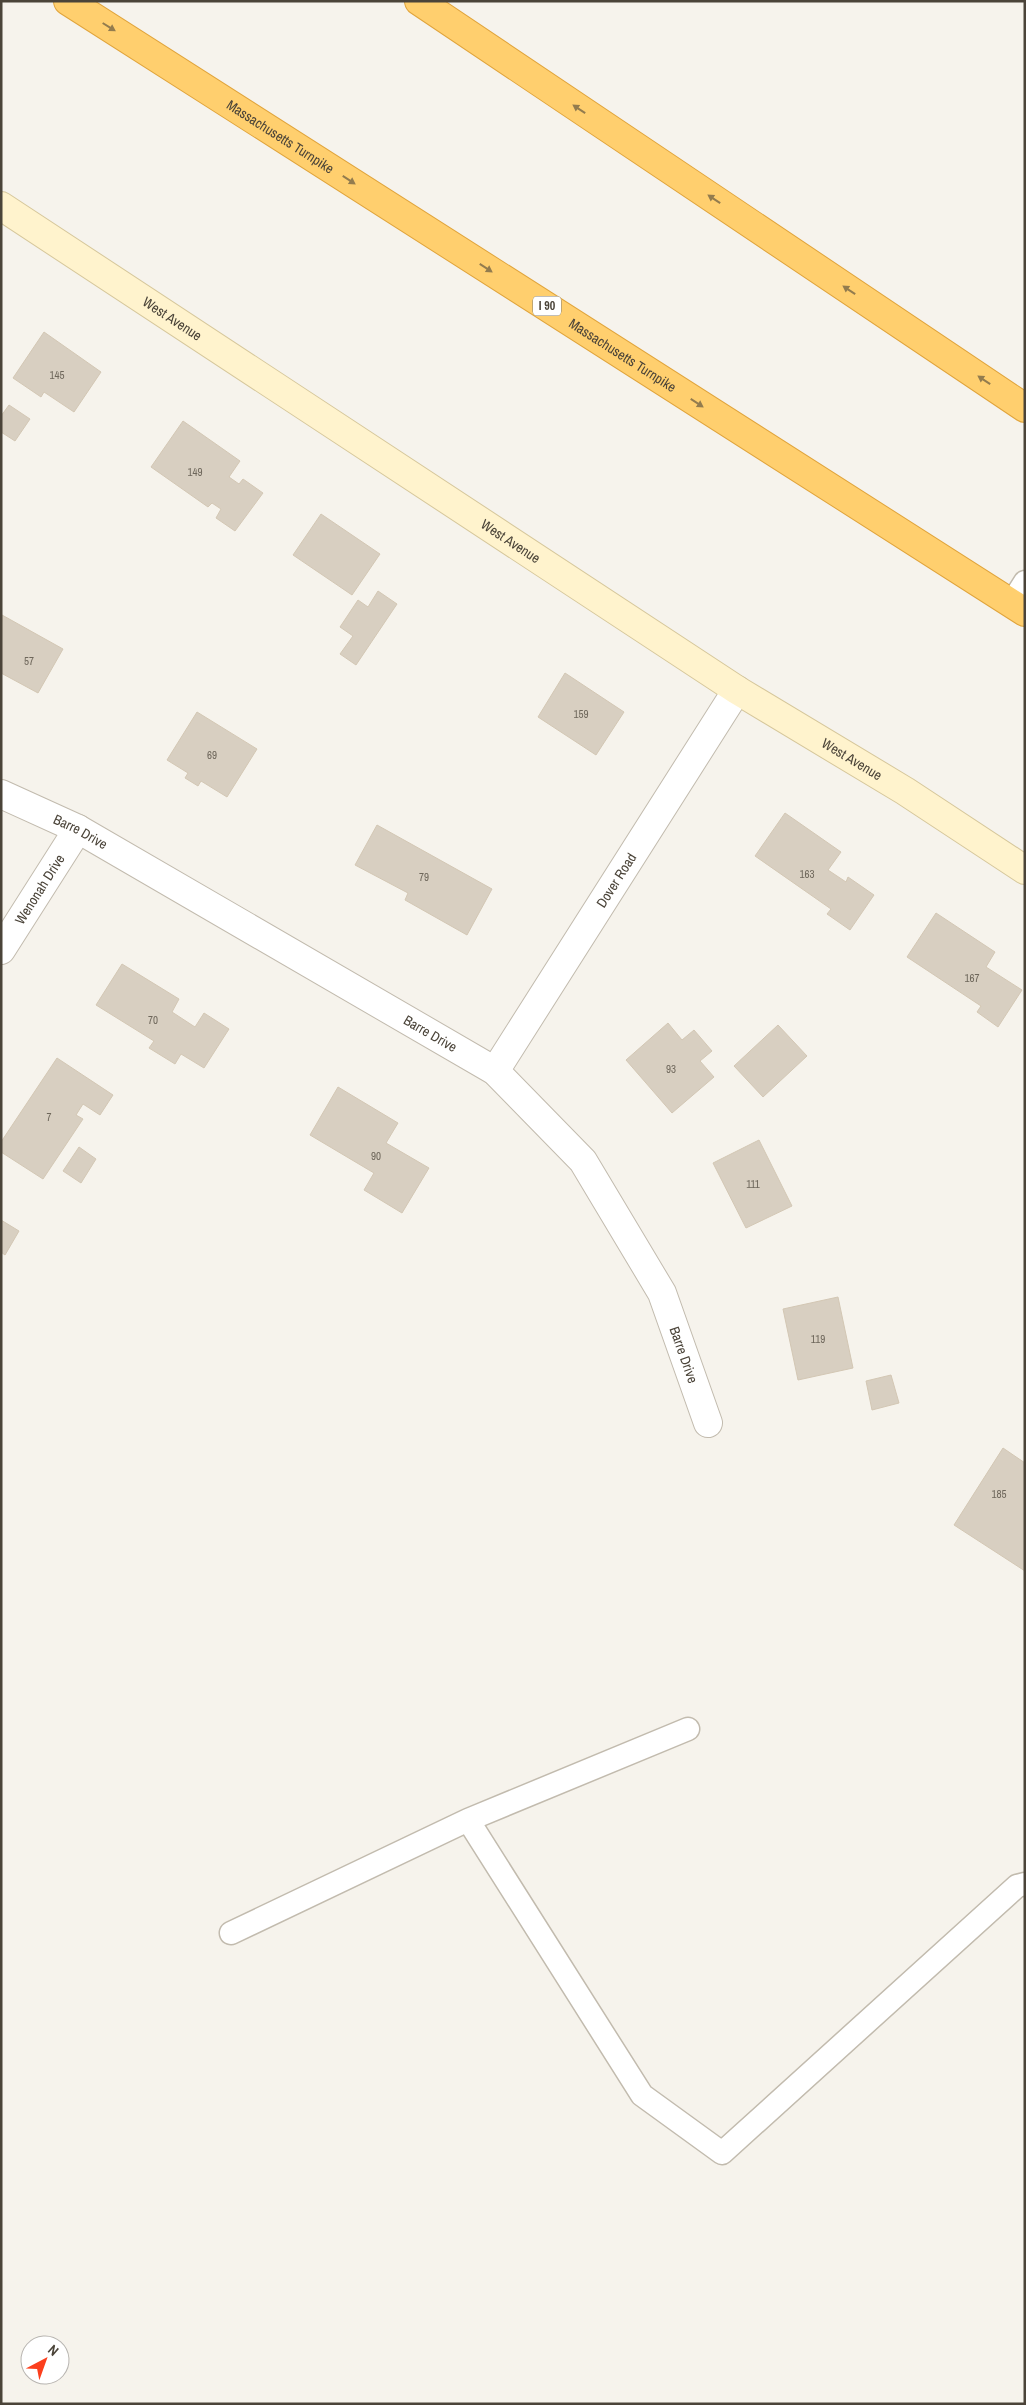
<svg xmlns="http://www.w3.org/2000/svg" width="1026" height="2405" font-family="'Archivo Narrow',sans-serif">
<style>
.building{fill:#d8cfc1;stroke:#d3c7b4}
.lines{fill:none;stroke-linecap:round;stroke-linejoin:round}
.service-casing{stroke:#c2bbae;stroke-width:25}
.minor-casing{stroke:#c2bbae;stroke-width:30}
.secondary-casing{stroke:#d6c79b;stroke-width:30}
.motorway-casing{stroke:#e0a43c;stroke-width:30}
.service{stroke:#fff;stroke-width:22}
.minor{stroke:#fff;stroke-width:28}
.secondary{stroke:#fff3cd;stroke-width:28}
.motorway{stroke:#ffcf6e;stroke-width:28}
.oneway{fill:#937c4e}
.labels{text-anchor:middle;stroke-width:4;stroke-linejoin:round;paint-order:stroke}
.number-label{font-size:11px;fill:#6e675b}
.shield{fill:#fff;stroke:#817c74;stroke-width:1}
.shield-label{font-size:12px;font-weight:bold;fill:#4b4439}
.street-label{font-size:14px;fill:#4b4439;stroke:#fff}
</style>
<rect width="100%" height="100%" fill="#f6f3ec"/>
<!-- building -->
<path class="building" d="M44,332L101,372L74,412L44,392L41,397L13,378Z
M9,405L30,419L15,441L1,432V416Z
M183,421L240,461L229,477L239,484L243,479L263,493L235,531L216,518L221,509L212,503L208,507L151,467Z
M321,514L380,554L352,595L293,555Z
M378,591L397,604L356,665L340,654L353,636L340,627L358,600L368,607Z
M2,615L63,649L38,693L1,673Z
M565,673L624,712L596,755L538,717Z
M197,712L257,749L227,797L201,781L198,786L185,778L188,773L167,760Z
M785,813L841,852L828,870L846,882L848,877L874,895L850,930L827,914L831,909L755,856Z
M377,825L492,889L467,935L405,900L408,893L355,865Z
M936,913L995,952L986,967L1022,990L998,1027L977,1012L981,1006L907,957Z
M122,964L179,999L172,1012L195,1027L204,1013L229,1029L204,1068L181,1054L175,1064L149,1048L154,1041L96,1005Z
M668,1023L682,1040L694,1030L712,1051L700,1061L714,1077L672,1113L626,1060Z
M778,1025L807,1056L763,1097L734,1066Z
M57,1058L113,1095L100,1115L83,1104L76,1115L83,1119L43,1179L1,1152V1142Z
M338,1087L398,1123L386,1143L429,1168L402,1213L364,1190L374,1173L310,1135Z
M759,1140L792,1206L746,1228L713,1163Z
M79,1147L96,1159L81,1183L63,1171Z
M1,1220L19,1231L5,1255L1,1252Z
M838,1297L853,1368L798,1380L783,1309Z
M891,1375L899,1403L872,1410L866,1381Z
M1003,1448L1025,1463V1571L954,1525Z"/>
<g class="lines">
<!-- service casing -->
<g class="service-casing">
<path id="service" d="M1011,604L1025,582
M468,1820L642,2095L722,2153L1017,1886L1025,1884
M231,1933L468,1820L688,1729"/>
</g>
<!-- minor casing -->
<g class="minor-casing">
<g id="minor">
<path id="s1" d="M1,794L78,829L495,1071L583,1161L662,1293L708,1423"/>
<path id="s2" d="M1,950L78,829"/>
<path id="s3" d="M495,1071L737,690"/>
</g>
</g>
<!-- secondary casing -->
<g class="secondary-casing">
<g id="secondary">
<path id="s4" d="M1,206L737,690L905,791L1025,870"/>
</g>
</g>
<!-- motorway casing -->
<g class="motorway-casing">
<g id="motorway">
<path id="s5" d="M68,1L1025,612"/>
<path d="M419,1L1025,408"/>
</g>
</g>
<!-- service -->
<use href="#service" class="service"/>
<!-- minor -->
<use href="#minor" class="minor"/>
<!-- secondary -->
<use href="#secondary" class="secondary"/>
<!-- motorway -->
<use href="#motorway" class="motorway"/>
</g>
<!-- one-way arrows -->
<defs><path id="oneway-solid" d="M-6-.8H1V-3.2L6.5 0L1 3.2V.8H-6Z" transform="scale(1.25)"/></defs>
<g class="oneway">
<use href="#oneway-solid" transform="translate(109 27) rotate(32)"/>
<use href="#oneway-solid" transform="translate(579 109) rotate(-146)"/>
<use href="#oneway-solid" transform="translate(349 180) rotate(33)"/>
<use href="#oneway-solid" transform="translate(714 199) rotate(-146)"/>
<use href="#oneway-solid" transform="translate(486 268) rotate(33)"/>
<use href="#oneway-solid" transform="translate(849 290) rotate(-146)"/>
<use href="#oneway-solid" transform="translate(984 380) rotate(-146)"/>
<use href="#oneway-solid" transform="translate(697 403) rotate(33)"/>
</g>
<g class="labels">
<!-- number labels -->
<g class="number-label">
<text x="57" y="379">145</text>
<text x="195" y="476">149</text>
<text x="29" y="665">57</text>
<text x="581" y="718">159</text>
<text x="212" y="759">69</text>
<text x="807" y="878">163</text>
<text x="424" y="881">79</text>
<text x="972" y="982">167</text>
<text x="153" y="1024">70</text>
<text x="671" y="1073">93</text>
<text x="49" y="1121">7</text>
<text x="376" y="1160">90</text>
<text x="753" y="1188">111</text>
<text x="818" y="1343">119</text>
<text x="999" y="1498">185</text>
</g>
<!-- shield labels -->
<rect class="shield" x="533" y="296.5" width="28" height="19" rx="4"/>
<g class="shield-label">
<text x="547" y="310">I 90</text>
</g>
<!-- street labels -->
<g class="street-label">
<text dy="5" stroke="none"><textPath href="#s5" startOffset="252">Massachusetts Turnpike</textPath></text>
<text dy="5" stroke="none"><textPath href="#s4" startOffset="205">West Avenue</textPath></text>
<text dy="5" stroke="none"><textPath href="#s5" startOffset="658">Massachusetts Turnpike</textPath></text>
<text dy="5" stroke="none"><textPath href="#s4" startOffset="610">West Avenue</textPath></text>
<text dy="5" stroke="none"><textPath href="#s4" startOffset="1015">West Avenue</textPath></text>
<text dy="5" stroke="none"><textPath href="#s1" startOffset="88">Barre Drive</textPath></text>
<text dy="5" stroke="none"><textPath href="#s3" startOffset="226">Dover Road</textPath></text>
<text dy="5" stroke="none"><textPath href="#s2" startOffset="72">Wenonah Drive</textPath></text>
<text dy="5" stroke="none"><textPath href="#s1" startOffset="492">Barre Drive</textPath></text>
<text dy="5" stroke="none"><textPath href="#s1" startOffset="912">Barre Drive</textPath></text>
</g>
</g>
<!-- border -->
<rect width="1026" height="2405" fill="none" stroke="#4b4439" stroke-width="5"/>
<!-- north arrow -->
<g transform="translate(45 2360) rotate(41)"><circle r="24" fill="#ffffff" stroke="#b7b4b0"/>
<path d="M0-4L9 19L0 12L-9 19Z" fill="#fc3f1d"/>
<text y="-8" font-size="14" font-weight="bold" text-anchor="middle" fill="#4b4439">N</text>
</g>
</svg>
